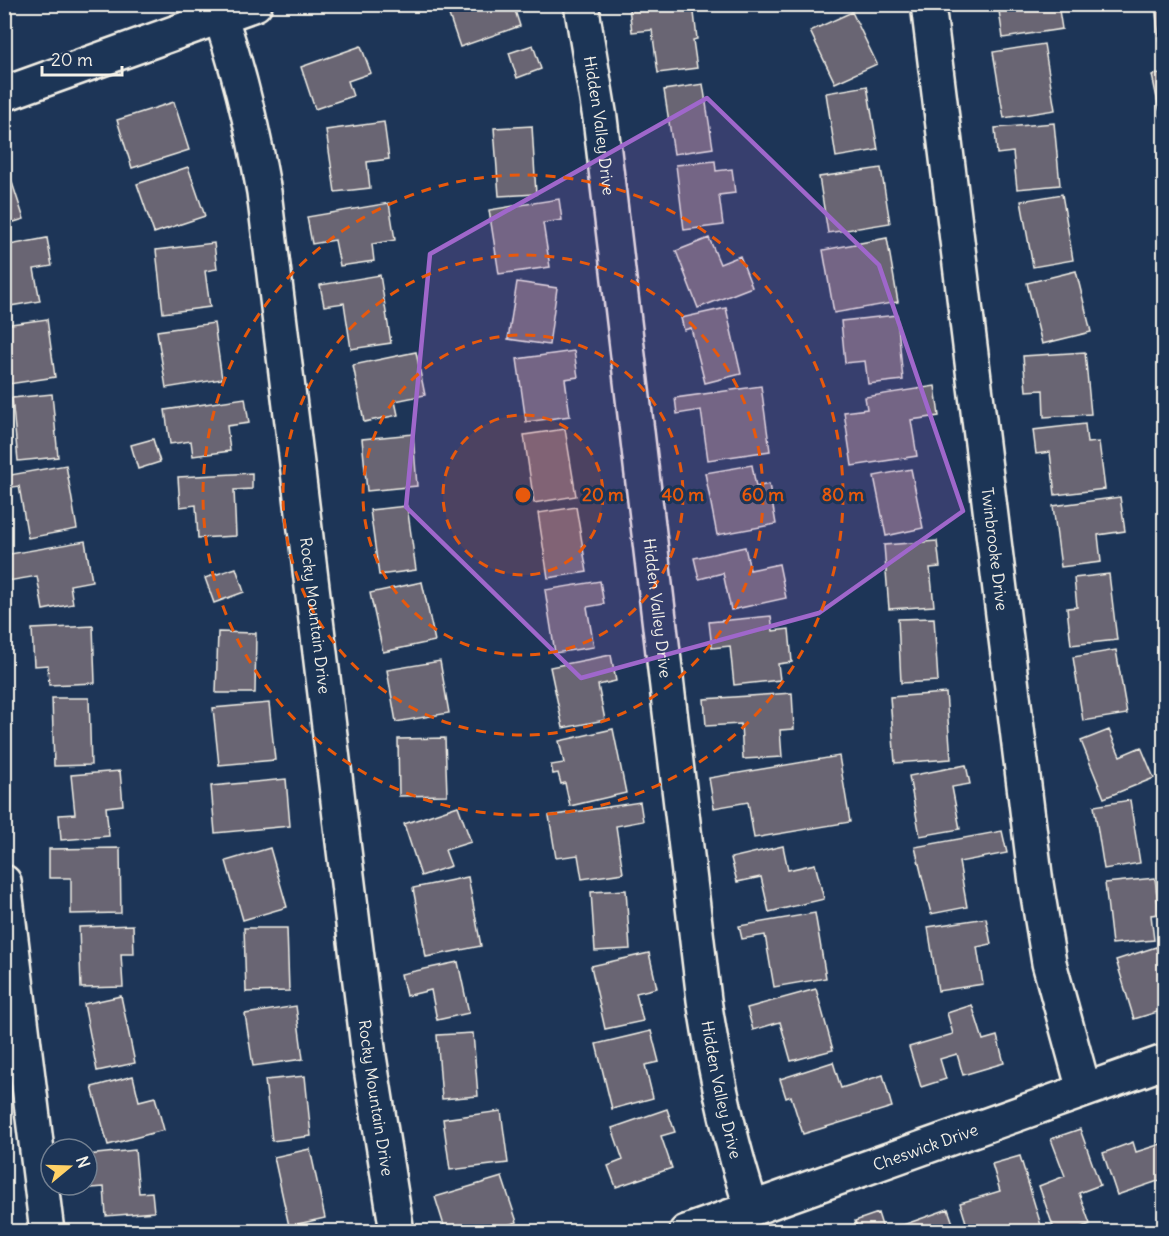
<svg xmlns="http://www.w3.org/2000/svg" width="1169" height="1236" font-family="Delius,sans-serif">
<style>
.building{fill:#696573;stroke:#f4f1e8;stroke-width:1.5}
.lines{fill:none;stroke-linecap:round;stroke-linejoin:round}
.minor-casing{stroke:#f4f1e8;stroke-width:38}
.minor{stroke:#1d3557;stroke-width:33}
.marked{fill:#9f67cb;fill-opacity:0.2;stroke:#9f67cb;stroke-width:4.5;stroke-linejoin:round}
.ring{fill:none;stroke:#e8590c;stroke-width:3;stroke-dasharray:10 8}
.labels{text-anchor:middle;stroke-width:6;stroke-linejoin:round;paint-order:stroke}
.street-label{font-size:16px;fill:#f4f1e8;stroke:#1d3557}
.centre{fill:#e8590c;stroke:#1d3557;stroke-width:3}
.ring-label{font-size:18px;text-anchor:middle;font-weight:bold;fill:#e8590c;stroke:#1d3557;stroke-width:6;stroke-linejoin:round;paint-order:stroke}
</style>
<rect width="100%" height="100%" fill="#1d3557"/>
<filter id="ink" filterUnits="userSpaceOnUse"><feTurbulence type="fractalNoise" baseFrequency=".0167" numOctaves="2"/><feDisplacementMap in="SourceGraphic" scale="12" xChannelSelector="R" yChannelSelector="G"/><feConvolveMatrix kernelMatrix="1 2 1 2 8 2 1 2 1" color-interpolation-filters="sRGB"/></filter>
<g filter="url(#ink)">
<!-- building -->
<path class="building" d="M469,4H513L520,26L460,47L448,12Z
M654,4H693L697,39L693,40L697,68L658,73L652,30L632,32L629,8Z
M998,4H1058L1062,29L1003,38Z
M1155,4H1164V41H1159Z
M852,12L877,64L835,83L810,31Z
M1044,44L1055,110L1004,118L993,52Z
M533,45L541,69L517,78L509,53Z
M361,46L371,73L348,81L353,96L315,109L301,67Z
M1164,73V116L1161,117L1152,75Z
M703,84L713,148L674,154L664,90Z
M867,86L878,150L836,157L826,93Z
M174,102L189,150L132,168L117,120Z
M384,122L389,159L367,162L370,188L335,192L326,130Z
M1054,123L1060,185L1017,189L1013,152L997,154L995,128Z
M532,126L536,194L499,196L494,128Z
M4,158L24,219L4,225Z
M715,161L716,171L732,169L735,193L719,195L723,225L684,230L676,165Z
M188,167L205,216L154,233L137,184Z
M881,168L890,223L828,233L819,177Z
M1062,194L1073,260L1033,267L1021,201Z
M559,199L562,220L543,223L550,267L499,274L489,210Z
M389,203L395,240L372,244L374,261L340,266L335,240L312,244L307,217Z
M47,238L52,266L34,269L40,301L4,307V246Z
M709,238L720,264L740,256L752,287L698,308L676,251Z
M887,238L898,302L834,313L823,250Z
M214,243L217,269L205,271L210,307L163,313L156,250Z
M1076,271L1091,332L1042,344L1027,283Z
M380,275L391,343L351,349L344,303L324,306L320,285Z
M517,282L557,288L549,345L508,339Z
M726,308L741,374L705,383L691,328L684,330L681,318Z
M897,315L903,380L868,384L865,361L845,363L841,321Z
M47,319L55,377L9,384L4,353V325Z
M214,323L222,379L166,388L157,331Z
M574,351L578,377L565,379L570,416L526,422L517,359Z
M416,352L425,395L395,401L398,415L364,422L353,365Z
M1085,352L1091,414L1044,417L1043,390L1026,391L1023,356Z
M761,386L770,451L708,460L701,410L677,414L675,398Z
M935,386L939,416L911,420L917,456L852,466L844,412L867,409L865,397Z
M52,394L58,457L18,461L12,398Z
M245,398L249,423L227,426L230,451L193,456L191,441L170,444L165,410Z
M1085,424L1087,443L1099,442L1105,489L1055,495L1050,452L1036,454L1033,430Z
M565,429L576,496L534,503L524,435Z
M413,434L417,486L367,491L362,439Z
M153,439L160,462L138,469L131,445Z
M66,465L77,529L28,538L19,486L7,488L5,476Z
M752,465L756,487L769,484L776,524L717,535L705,473Z
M911,469L923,528L886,536L874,476Z
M252,473V489L234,490L236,536L198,538L196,505L180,507L178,477Z
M1120,497L1125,531L1098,535L1101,562L1061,567L1053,506Z
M407,506L416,570L379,575L370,510Z
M576,507L587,572L548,578L538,513Z
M85,541L92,581L70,585L73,604L43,610L37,576L8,581L4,555Z
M937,541L940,567L930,568L934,606L889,609L884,545Z
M745,547L750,570L779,564L786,598L731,610L723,573L699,579L694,558Z
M236,568L244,592L214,603L205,578Z
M1109,574L1117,640L1071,645L1067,608L1077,607L1074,578Z
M600,581L604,604L587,607L594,647L555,653L545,590Z
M422,582L435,641L383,652L370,593Z
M771,616L773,631L789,629L792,662L778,664L780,680L734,685L730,646L712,648L709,622Z
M934,618L938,681L901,683L898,619Z
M93,626L95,683L49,685L48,665L34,666L32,629Z
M218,632L256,633L255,693H216Z
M1116,650L1127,714L1083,721L1073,657Z
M611,655L616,681L598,685L605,720L563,728L550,667Z
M440,661L449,713L396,722L387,670Z
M792,693L794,729L780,730L782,757L743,759L741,724L706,726L704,699Z
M946,693L951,759L895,763L890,697Z
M52,698H89L91,765L54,766Z
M269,703L275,760L219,765L213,708Z
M613,729L626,793L570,806L565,783L561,784L558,773L553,774L551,765L564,763L559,741Z
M1109,730L1120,756L1141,747L1154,778L1104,798L1081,741Z
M445,738L447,795L399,796L398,739Z
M839,756L850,822L754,838L748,802L714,808L709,778Z
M966,765L970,784L952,787L960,829L920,836L909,776Z
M120,771L123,805L106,807L109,836L61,840L59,815L75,814L71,775Z
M286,779L290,826L215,833L211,786Z
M1130,800L1140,863L1104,869L1094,806Z
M640,802L643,821L616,826L623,873L582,879L578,855L556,858L549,816Z
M458,806L471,842L445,850L451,866L421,876L404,824Z
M1002,831L1007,853L959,862L967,907L931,914L915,847Z
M783,846L788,870L815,864L824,899L769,912L761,877L737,882L731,858Z
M120,848L121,913L71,914V878H49V849Z
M270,848L287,907L243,920L226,861Z
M468,877L481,946L426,957L413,888Z
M1155,878L1159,914L1151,915L1154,940L1112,944L1105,883Z
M626,890L630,949L595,951L591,892Z
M815,913L826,978L774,987L765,935L742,939L739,926Z
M986,918L991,944L977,947L983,984L938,991L928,927Z
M133,925L134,954H121L123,987L81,988L79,927Z
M244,928H287L289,991L246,992Z
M1156,947L1164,968V1010L1134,1019L1116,960Z
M649,953L657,988L636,993L643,1021L605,1029L591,966Z
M458,962L469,1013L437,1020L431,990L406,996L401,974Z
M816,989L833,1050L791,1061L780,1022L753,1030L747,1008Z
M121,996L135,1063L97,1071L84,1004Z
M972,1005L983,1040L997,1036L1004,1063L963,1075L957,1054L940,1059L946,1079L921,1087L909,1047L953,1034L947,1013Z
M296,1006L303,1059L253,1066L245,1014Z
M651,1031L659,1062L645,1065L653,1098L612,1109L596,1044Z
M473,1033L478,1096L442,1099L437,1035Z
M833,1062L841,1088L883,1075L892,1107L803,1134L791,1096L786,1098L780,1079Z
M133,1076L139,1101L155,1097L164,1130L108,1145L92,1087Z
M305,1076L311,1136L272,1141L265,1080Z
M667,1109L675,1132L661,1136L672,1168L616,1187L608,1166L623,1160L612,1128Z
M501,1111L508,1163L450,1170L443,1119Z
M1080,1129L1100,1185L1079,1193L1090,1224L1069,1232H1055L1039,1186L1065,1176L1051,1139Z
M1133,1142L1136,1152L1164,1143V1179L1117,1195L1103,1153Z
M310,1149L325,1218L289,1226L274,1157Z
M135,1150L139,1193L152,1192L154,1212L106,1216L104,1187L78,1189L77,1185H87V1155Z
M1020,1156L1043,1232H969L960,1203L1000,1191L992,1164Z
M502,1177L517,1222L486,1232H446L435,1197Z
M948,1209L956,1232H893L892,1229Z
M878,1213L884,1232H859L855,1221Z
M173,1228V1232H141Z"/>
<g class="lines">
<!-- minor casing -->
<g class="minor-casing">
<g id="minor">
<path id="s1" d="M216,4C238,66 253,128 264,192L369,1056L397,1232"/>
<path id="s2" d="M581,4L600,118L704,1000C715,1071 729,1140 752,1209"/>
<path id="s3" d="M928,4L1036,883L1049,963L1084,1090"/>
<path d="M4,94L255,4"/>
<path d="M4,882L47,1232"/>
<path id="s4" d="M686,1232L1164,1062"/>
</g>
</g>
<!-- minor -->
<use href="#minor" class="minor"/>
</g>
</g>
<!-- marked area -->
<path class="marked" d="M707,98L879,265L963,511L819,613L581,678L406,507L430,254Z"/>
<!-- distance rings -->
<circle cx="523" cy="495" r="80" fill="#e8590c" fill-opacity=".12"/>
<g class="ring">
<circle cx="523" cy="495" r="80"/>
<circle cx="523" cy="495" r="160"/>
<circle cx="523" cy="495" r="240"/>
<circle cx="523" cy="495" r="320"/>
</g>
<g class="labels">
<!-- street labels -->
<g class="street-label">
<text dy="6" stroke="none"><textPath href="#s2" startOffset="123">Hidden Valley Drive</textPath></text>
<text dy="6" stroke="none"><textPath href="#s3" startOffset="549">Twinbrooke Drive</textPath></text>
<text dy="6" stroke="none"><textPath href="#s2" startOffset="609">Hidden Valley Drive</textPath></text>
<text dy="6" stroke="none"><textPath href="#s1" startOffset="621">Rocky Mountain Drive</textPath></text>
<text dy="6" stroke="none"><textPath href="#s2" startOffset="1095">Hidden Valley Drive</textPath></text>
<text dy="6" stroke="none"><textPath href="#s1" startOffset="1107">Rocky Mountain Drive</textPath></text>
<text dy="6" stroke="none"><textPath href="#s4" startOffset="254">Cheswick Drive</textPath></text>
</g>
</g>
<circle cx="523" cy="495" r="9" class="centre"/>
<g class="ring-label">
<text x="603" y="501">20 m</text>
<text x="683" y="501">40 m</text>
<text x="763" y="501">60 m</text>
<text x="843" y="501">80 m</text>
</g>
<!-- margin -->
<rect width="1169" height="1236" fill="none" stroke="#1d3557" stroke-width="24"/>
<rect x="12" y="12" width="1145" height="1212" fill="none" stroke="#f4f1e8" stroke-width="2" filter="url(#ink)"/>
<!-- north arrow -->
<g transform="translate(69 1167) rotate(71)"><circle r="28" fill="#1d3557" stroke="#738091" stroke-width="1.5"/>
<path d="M0-4.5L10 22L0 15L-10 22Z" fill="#ffd166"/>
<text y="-9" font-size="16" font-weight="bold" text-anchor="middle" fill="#f4f1e8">N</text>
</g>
<!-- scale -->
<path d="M42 66v9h80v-9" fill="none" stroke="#f4f1e8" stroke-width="3"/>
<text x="51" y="66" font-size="18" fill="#f4f1e8" stroke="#1d3557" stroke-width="4.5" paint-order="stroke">20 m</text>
</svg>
